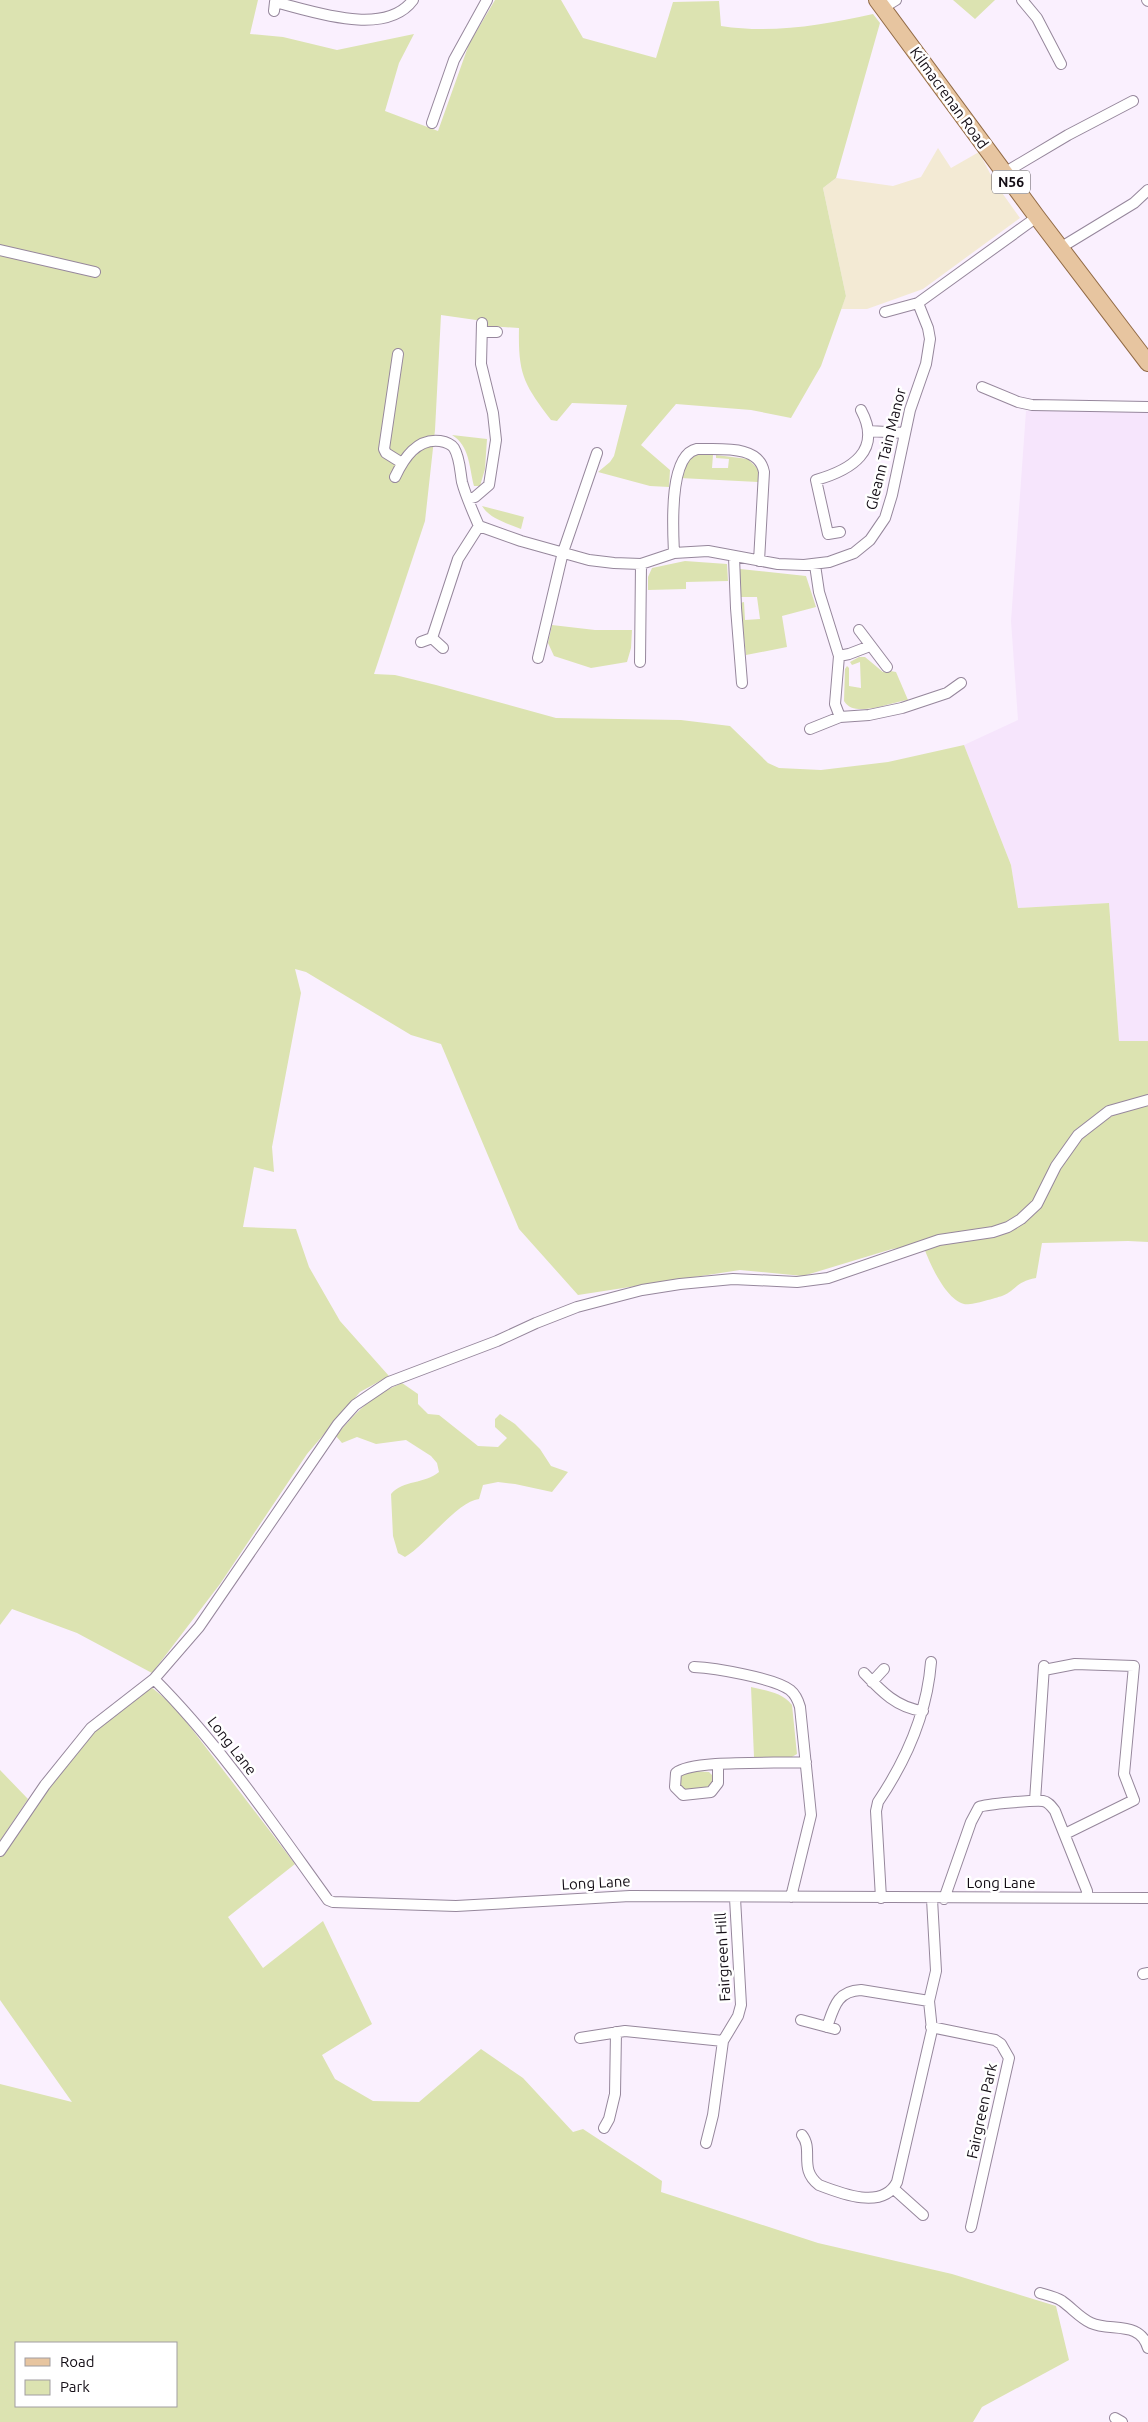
<svg xmlns="http://www.w3.org/2000/svg" width="1148" height="2422" font-family="Ubuntu,sans-serif">
<style>
.commercial{fill:#f3ead4}
.built{fill:#f6e5fc}
.green{fill:#dce3b1;fill-rule:evenodd}
.lines{fill:none;stroke-linecap:round;stroke-linejoin:round}
.minor-casing{stroke:#96879c;stroke-width:12}
.primary-casing{stroke:#926b46;stroke-width:18}
.minor{stroke:#fff;stroke-width:10}
.primary{stroke:#e7c5a0;stroke-width:16}
.labels{text-anchor:middle;stroke-width:5;stroke-linejoin:round;paint-order:stroke}
.shield{fill:#fff;stroke:#5a565b;stroke-width:1}
.shield-label{font-size:14px;font-weight:bold;fill:#130d15}
.street-label{font-size:15px;fill:#130d15;stroke:#fff}
</style>
<rect width="100%" height="100%" fill="#faf0fe"/>
<!-- commercial -->
<path class="commercial" d="M938,148L951,168L979,152L995,183L1020,218L923,289L867,309H841L846,296L823,188L836,178L893,186L921,177Z"/>
<!-- built -->
<path class="built" d="M1148,410V1041H1119L1109,903L1018,908L1011,865L964,745L1018,720L1011,621L1026,411Z"/>
<!-- green -->
<path class="green" d="M0,0H258L250,34L283,37L337,50L414,34L399,63L385,111L438,131L469,44L495,0H561L583,38L656,58L673,2L719,1L721,26C773,34 823,25 873,14L880,23L836,178L823,188L846,296L821,366L791,418L751,410L676,404L641,445L670,470L669,487L650,486L598,472L610,462L614,456L627,405L572,403L557,421L551,420C524,384 518,375 519,328L488,326L483,321L441,315L435,430L425,521L374,674L395,675L436,685L556,718L681,720L730,726L768,763L779,768L821,770L888,762L964,745L1011,865L1018,908L1109,903L1119,1041H1148V1095L1113,1105L1148,1104V1242L1128,1241L1042,1243L1036,1278C1015,1282 1017,1290 1002,1296C995,1298 970,1306 964,1304C945,1299 929,1262 923,1245L892,1249L803,1276L740,1270L578,1295L519,1229L441,1044L411,1035L306,972L295,969L301,993L272,1147L274,1172L254,1167L243,1227L296,1229L309,1267L340,1321L389,1376L360,1392L307,1454L220,1584L152,1673L77,1633L12,1609L0,1625Z
M953,0H995L975,19Z
M452,435L487,439L485,469L480,486H474C469,467 470,446 452,435Z
M703,454L713,455L712,468H728L729,459L716,458V455L748,459L758,469V482L680,478L682,470L693,455Z
M482,506L524,517L521,529C507,523 490,519 482,506Z
M685,561L727,564L728,581L686,582V589L648,590V577L652,568Z
M740,569L806,576L816,607L782,616L787,647L746,655L740,603L744,602L745,620L760,619L757,597H740Z
M552,625L595,630H632L631,648L627,662L591,668L554,656L548,643Z
M859,657H865L883,672L885,670L896,672L908,700C891,702 854,719 844,701L845,669L847,666L849,668V686L861,688L860,662L852,665L850,662Z
M402,1383L418,1394V1404L428,1414L439,1415L478,1446L498,1447L507,1438L495,1427V1419L500,1414L515,1424L540,1449L551,1466L568,1472L552,1492L515,1484L498,1482L483,1485L479,1499C458,1501 427,1544 405,1557L398,1553L393,1536L391,1494C403,1480 425,1484 439,1472L437,1463L431,1456L406,1440L376,1444L357,1437L342,1443L336,1436C357,1411 371,1396 402,1383Z
M150,1686L175,1707L295,1864L228,1917L263,1968L323,1921L372,2024L322,2055L335,2079L373,2101L419,2102L481,2049L523,2078L573,2132L583,2129L662,2181L661,2192L818,2243L952,2274L1056,2306L1069,2360L982,2407L973,2422H0V2084L72,2102L0,2000V1857L43,1795L96,1730ZM16,2343H176V2406H16Z
M751,1687C767,1691 782,1692 792,1705L797,1754L790,1758L754,1757Z
M0,1770L28,1799L0,1841Z
M694,1771L709,1772L712,1775V1787L685,1790L681,1787L680,1777L685,1773Z"/>
<g class="lines">
<!-- minor casing -->
<g class="minor-casing">
<path id="minor" d="M1022,0L1037,18L1061,64
M1147,0L1148,1
M883,8L896,0
M274,11L275,2C312,11 385,38 413,0
M432,123L454,60L487,0
M1004,173L1068,135L1133,101
M1060,248L1134,203L1148,190
M0,250L95,272
M885,312L918,303L1037,217
M482,332H497
M398,354L384,449L386,453L402,463
M982,387L1018,402L1032,405L1148,407
M868,431L905,433
M395,477C404,458 417,438 440,441C446,442 451,444 454,448C460,458 460,471 462,482C466,497 473,512 479,526L521,541L589,560L614,563L641,564L674,553L708,551L778,564L804,565L829,562L854,553L870,540L885,518L892,495L910,410L926,364L930,339L928,328L918,303
M468,499L475,497L489,485L496,440L493,413L481,364L482,323
M840,532L828,534L816,480C851,470 883,451 861,410
M674,553C673,529 668,455 697,449C719,450 759,444 764,472L759,561
M734,557L736,608L742,683
M815,565L819,592L839,656L835,704L840,717
M859,630L887,667
M432,638L443,648
M421,642L432,638L458,559L479,526
M839,656L849,654L870,646
M538,658L563,552L597,453
M640,662L641,564
M810,729L840,717L869,715L902,708L947,693L961,683
M694,1667C715,1668 774,1678 790,1690C795,1694 798,1700 800,1707L811,1815L791,1897
M1044,1670L1075,1664L1134,1666L1124,1774L1134,1800L1065,1834
M864,1673C881,1691 897,1708 923,1711
M154,1679C220,1745 273,1824 328,1900L333,1902L456,1906L630,1896L1148,1898
M872,1682L884,1669
M718,1765V1783L711,1792L683,1795L675,1787L676,1773C692,1759 780,1764 806,1762
M1035,1801L1044,1666
M0,1851L45,1785L91,1728L154,1679L199,1627L338,1424L355,1405L389,1382L497,1341L536,1323L577,1307L642,1290L680,1284L733,1279L797,1282L828,1278L939,1240L993,1232L1008,1227L1021,1219L1037,1204L1056,1166L1078,1135L1109,1111L1148,1100
M881,1898L876,1811L878,1802C907,1759 927,1714 931,1662
M944,1899L971,1822L979,1807C986,1804 1035,1800 1043,1801C1049,1802 1052,1807 1055,1811L1087,1891V1898
M1143,1974L1148,1973
M801,2020L835,2029
M827,2027C834,2007 837,1991 861,1990L929,2001
M931,2027L995,2040L1001,2044L1009,2058L971,2227
M580,2038L625,2031L723,2041L713,2115L706,2143
M723,2041L738,2016L741,2005L735,1898
M604,2128L609,2119L615,2094L616,2032
M802,2135C814,2150 798,2169 819,2185C842,2194 883,2210 897,2182L932,2030L929,2001L936,1971L932,1899
M894,2189L923,2215
M1040,2293C1047,2295 1056,2297 1062,2301C1072,2308 1080,2318 1091,2323C1110,2332 1140,2320 1148,2348
M1115,2418L1122,2422"/>
</g>
<!-- primary casing -->
<g class="primary-casing">
<path id="primary" d="M877,0L1037,217L1148,363"/>
</g>
<!-- minor -->
<use href="#minor" class="minor"/>
<!-- primary -->
<use href="#primary" class="primary"/>
</g>
<g class="labels">
<!-- shield labels -->
<rect class="shield" x="992" y="170.5" width="38" height="23" rx="4"/>
<g class="shield-label">
<text x="1011" y="187">N56</text>
</g>
<!-- street labels -->
<g class="street-label">
<text transform="translate(949 98) rotate(54)" y="5">Kilmacrenan Road</text>
<text transform="translate(886 449) rotate(-76)" y="5">Gleann Tain Manor</text>
<text transform="translate(232 1746) rotate(52)" y="5">Long Lane</text>
<text transform="translate(596 1883) rotate(-3)" y="5">Long Lane</text>
<text x="1001" y="1888">Long Lane</text>
<text transform="translate(723 1957) rotate(-93)" y="5">Fairgreen Hill</text>
<text transform="translate(982 2111) rotate(-78)" y="5">Fairgreen Park</text>
</g>
</g>
<!-- legend -->
<rect x="15" y="2342" width="162" height="65" fill="#ffffff" stroke="#a19ea1"/>
<rect x="25" y="2358" width="25" height="8" fill="#e7c5a0" stroke="#a19ea1"/>
<text x="60" y="2367" font-size="15" fill="#130d15">Road</text>
<rect x="25" y="2380" width="25" height="15" fill="#dce3b1" stroke="#a19ea1"/>
<text x="60" y="2392" font-size="15" fill="#130d15">Park</text>
</svg>
